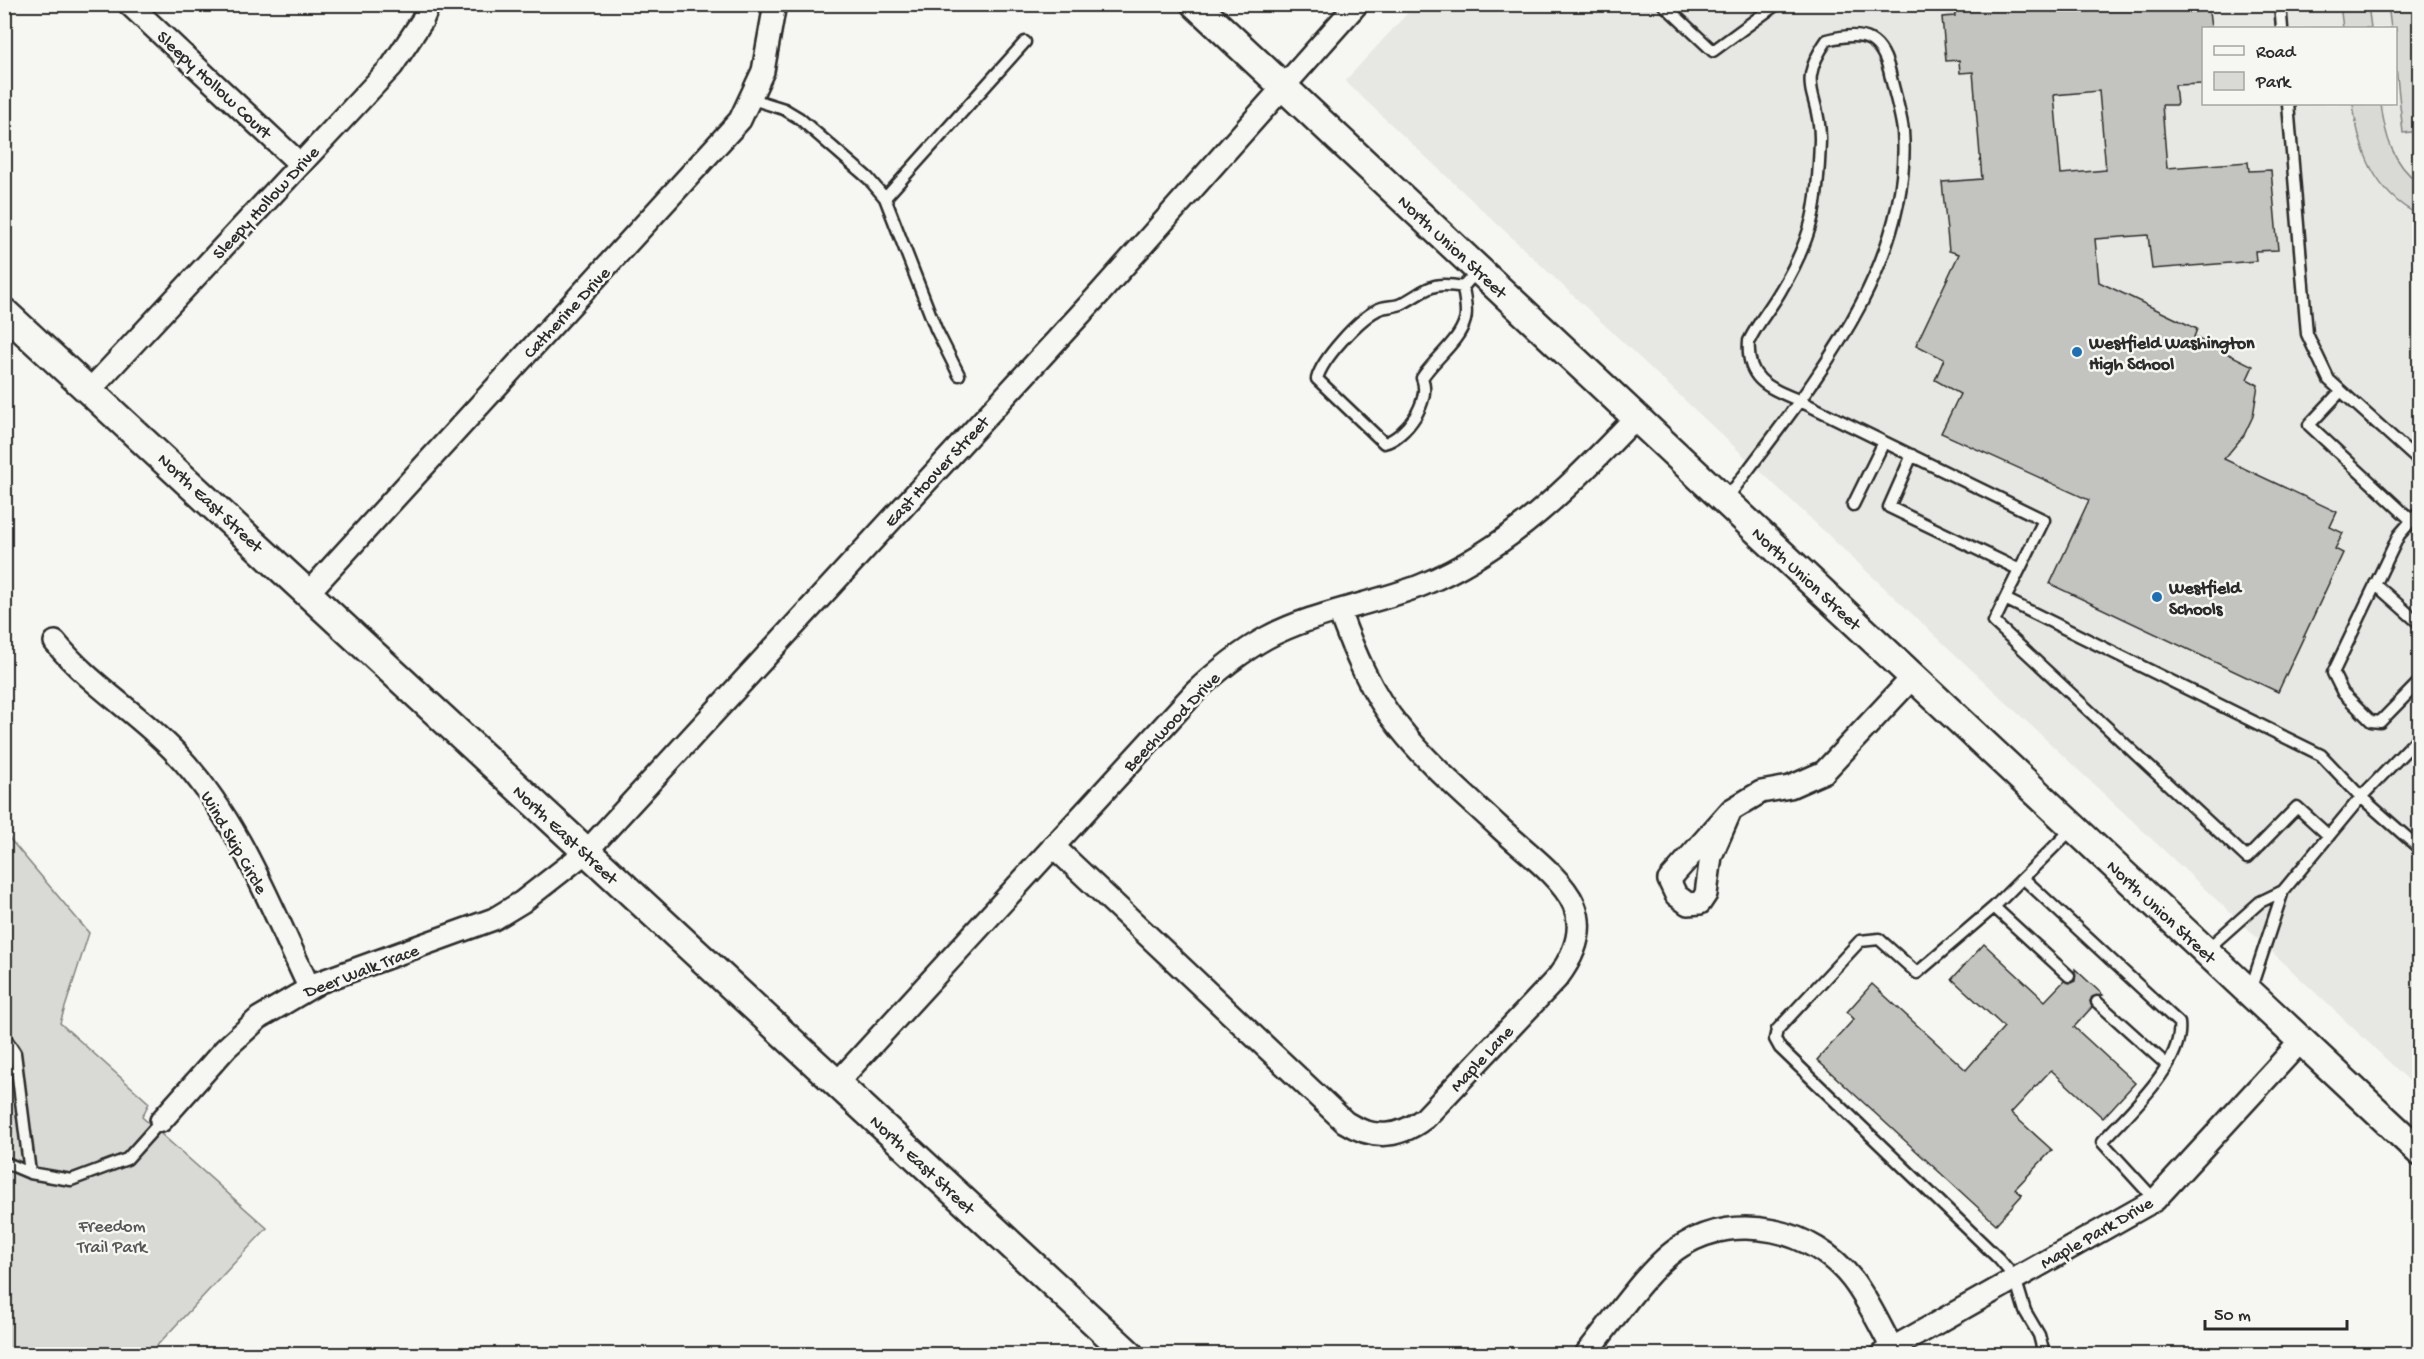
<svg xmlns="http://www.w3.org/2000/svg" width="2424" height="1359" font-family="'Gochi Hand',sans-serif">
<style>
.built{fill:#e7e7e3;fill-rule:evenodd}
.green{fill:#d9d9d5;stroke:#828280;stroke-width:1.5}
.building{fill:#c3c3c0;stroke:#2b2b2b;stroke-width:1.5;fill-rule:evenodd}
.lines{fill:none;stroke-linecap:round;stroke-linejoin:round}
.service-casing{stroke:#2b2b2b;stroke-width:15}
.minor-casing{stroke:#2b2b2b;stroke-width:26}
.tertiary-casing{stroke:#2b2b2b;stroke-width:32}
.service{stroke:#f6f6f2;stroke-width:10}
.minor{stroke:#f6f6f2;stroke-width:21}
.tertiary{stroke:#f6f6f2;stroke-width:27}
.poi-dot{fill:#1f6fb2;stroke:#f6f6f2;stroke-width:2}
.labels{text-anchor:middle;stroke-width:5;stroke-linejoin:round;paint-order:stroke}
.street-label{font-size:18px;fill:#2b2b2b;stroke:#f6f6f2}
.poi-label{font-size:18px;font-weight:bold;fill:#2b2b2b;stroke:#f6f6f2;text-anchor:start}
.park-label{font-size:18px;fill:#565656;stroke:#f6f6f2}
</style>
<rect width="100%" height="100%" fill="#f6f6f2"/>
<filter id="ink" filterUnits="userSpaceOnUse"><feTurbulence type="fractalNoise" baseFrequency=".0167" numOctaves="2"/><feDisplacementMap in="SourceGraphic" scale="12" xChannelSelector="R" yChannelSelector="G"/><feConvolveMatrix kernelMatrix="1 2 1 2 8 2 1 2 1" color-interpolation-filters="sRGB"/></filter>
<g filter="url(#ink)">
<!-- built -->
<path class="built" d="M1415,5H2419V1090L1345,81ZM2204,28H2396V104H2204Z"/>
<!-- green -->
<path class="green" d="M2340,5H2368L2371,28H2343Z
M2388,5H2419V131L2403,133L2396,67V28H2391Z
M2353,104H2381C2385,135 2392,163 2419,183V215C2374,193 2359,150 2353,104Z
M4,832L89,933L60,1023L149,1103L142,1117L267,1228L149,1354H5Z"/>
<!-- building -->
<path class="building" d="M1954,4H2208L2211,28H2204V84L2175,85L2177,105H2162L2167,168L2248,162L2249,171L2271,170L2278,250L2255,251L2256,261L2152,269L2148,235L2095,239L2099,282L2197,329L2194,337L2253,366L2247,379L2258,385L2253,416L2244,435L2224,459L2337,512L2330,527L2343,533L2335,549L2343,553L2278,692L2050,584L2089,500L1941,433L1960,394L1935,380L1944,359L1916,345L1959,254L1949,251L1942,182L1982,179L1973,72L1960,73L1959,60L1946,61L1942,17L1955,16ZM2099,91L2106,170L2061,174L2054,95Z
M1984,944L2045,1001L2064,981L2071,983L2075,981V969L2103,995L2092,997L2090,1001L2092,1007L2074,1027L2135,1083L2103,1118L2051,1070L2011,1113L2052,1150L2015,1189L2022,1195L1996,1224L1817,1060L1854,1019L1847,1012L1872,984L1966,1070L2004,1027L1952,979Z"/>
<g class="lines">
<!-- service casing -->
<g class="service-casing">
<path id="service" d="M1663,4L1713,51L1777,4
M2280,4L2282,28
M752,99L784,109L799,118L868,178L885,198L936,329L959,375
M2288,104L2307,334L2329,380L2420,462
M885,198L1025,42
M1463,287C1430,281 1429,289 1403,303C1395,308 1385,305 1377,310C1358,320 1322,359 1317,379L1384,443C1405,438 1432,401 1422,378C1434,359 1459,342 1465,320C1468,311 1464,297 1463,287L1478,270
M2341,391L2309,425L2411,520
M1912,455L1889,507L2018,569
M1725,501C1803,394 1913,273 1903,131C1901,114 1895,95 1891,78C1883,37 1865,30 1827,40C1794,88 1821,93 1820,140C1818,204 1814,235 1781,290C1771,308 1758,322 1749,341C1746,379 1767,387 1798,400L2044,520L2005,599L2321,755L2361,797L2420,849
M1853,505L1884,442
M2420,511L2399,535L2333,673L2343,693L2371,721L2380,722L2420,681
M2375,584L2420,624
M2005,599L1994,622L2247,858L2297,807L2329,836
M2023,878L2179,1023C2184,1064 2128,1113 2102,1142L2155,1200
M1994,907L2069,976
M2205,951L2260,902L2283,891
M2250,991L2283,891L2361,797L2420,736
M2097,1002L2167,1065
M4,1036L15,1053L30,1173
M4,1162L30,1173L71,1180L127,1159L161,1121
M2044,1354L2039,1335L2025,1311L2015,1278L1999,1259L1780,1048L1775,1039L1777,1030L1860,941L1879,939L1917,973L1994,907L2073,828"/>
</g>
<!-- minor casing -->
<g class="minor-casing">
<path id="minor" d="M129,4L300,164
M90,390L392,66L422,21L429,4
M309,592L740,120L763,71L775,4
M55,642C90,685 138,713 176,753C238,818 271,907 309,987
M1731,810L1711,856L1706,894L1700,903L1688,904L1676,895L1669,880L1731,810L1761,792L1790,787L1824,772L1913,677
M1053,846L1345,1122C1373,1140 1399,1138 1425,1118L1558,977C1573,957 1585,931 1574,905C1562,877 1521,848 1499,827C1465,795 1428,764 1399,727C1371,693 1354,652 1339,611
M836,1084L1194,693C1216,672 1239,653 1266,638C1311,613 1374,604 1422,585C1508,550 1573,484 1636,417
M161,1121L226,1048L259,1018L320,982L494,919L522,902L586,852L1100,293L1357,4
M1586,1354C1611,1324 1650,1264 1683,1245C1737,1212 1813,1229 1852,1279C1869,1301 1882,1330 1895,1354
M1882,1354L2155,1200L2301,1041"/>
</g>
<!-- tertiary casing -->
<g class="tertiary-casing">
<path id="tertiary" d="M1195,4L2420,1152
M4,312L1129,1354"/>
</g>
<!-- service -->
<use href="#service" class="service"/>
<!-- minor -->
<use href="#minor" class="minor"/>
<!-- tertiary -->
<use href="#tertiary" class="tertiary"/>
</g>
</g>
<!-- markers -->
<g class="poi-dot">
<circle cx="2077" cy="352" r="6"/>
<circle cx="2157" cy="597" r="6"/>
</g>
<g class="labels">
<!-- street labels -->
<g class="street-label">
<text transform="translate(215 84) rotate(43)" y="6">Sleepy Hollow Court</text>
<text transform="translate(265 202) rotate(-47)" y="6">Sleepy Hollow Drive</text>
<text transform="translate(1453 246) rotate(43)" y="6">North Union Street</text>
<text transform="translate(566 312) rotate(-47)" y="6">Catherine Drive</text>
<text transform="translate(936 471) rotate(-47)" y="6">East Hoover Street</text>
<text transform="translate(211 502) rotate(43)" y="6">North East Street</text>
<text transform="translate(1807 578) rotate(43)" y="6">North Union Street</text>
<text transform="translate(1171 721) rotate(-46)" y="6">Beechwood Drive</text>
<text transform="translate(566 834) rotate(43)" y="6">North East Street</text>
<text transform="translate(235 842) rotate(60)" y="6">Wind Skip Circle</text>
<text transform="translate(2162 911) rotate(43)" y="6">North Union Street</text>
<text transform="translate(361 970) rotate(-21)" y="6">Deer Walk Trace</text>
<text transform="translate(1481 1058) rotate(-47)" y="6">Maple Lane</text>
<text transform="translate(923 1164) rotate(43)" y="6">North East Street</text>
<text transform="translate(2096 1232) rotate(-30)" y="6">Maple Park Drive</text>
</g>
<!-- poi labels -->
<g class="poi-label">
<text x="2089" y="348">Westfield Washington<tspan x="2089" dy="21">High School</tspan></text>
<text x="2169" y="593">Westfield<tspan x="2169" dy="21">Schools</tspan></text>
</g>
<!-- park labels -->
<g class="park-label">
<text x="112" y="1231">Freedom<tspan x="112" dy="21">Trail Park</tspan></text>
</g>
</g>
<!-- margin -->
<rect width="2424" height="1359" fill="none" stroke="#f6f6f2" stroke-width="24"/>
<rect x="12" y="12" width="2400" height="1335" fill="none" stroke="#2b2b2b" stroke-width="2" filter="url(#ink)"/>
<!-- legend -->
<rect x="2202" y="27" width="195" height="78" fill="#f6f6f2" stroke="#a5a5a2" stroke-width="1.5"/>
<rect x="2214" y="46" width="30" height="9" fill="#f6f6f2" stroke="#a5a5a2" stroke-width="1.5"/>
<text x="2256" y="57" font-size="18" fill="#2b2b2b">Road</text>
<rect x="2214" y="72" width="30" height="18" fill="#d9d9d5" stroke="#a5a5a2" stroke-width="1.5"/>
<text x="2256" y="87" font-size="18" fill="#2b2b2b">Park</text>
<!-- scale -->
<path d="M2205 1320v9h142v-9" fill="none" stroke="#2b2b2b" stroke-width="3"/>
<text x="2214" y="1320" font-size="18" fill="#2b2b2b" stroke="#f6f6f2" stroke-width="4.5" paint-order="stroke">50 m</text>
</svg>
